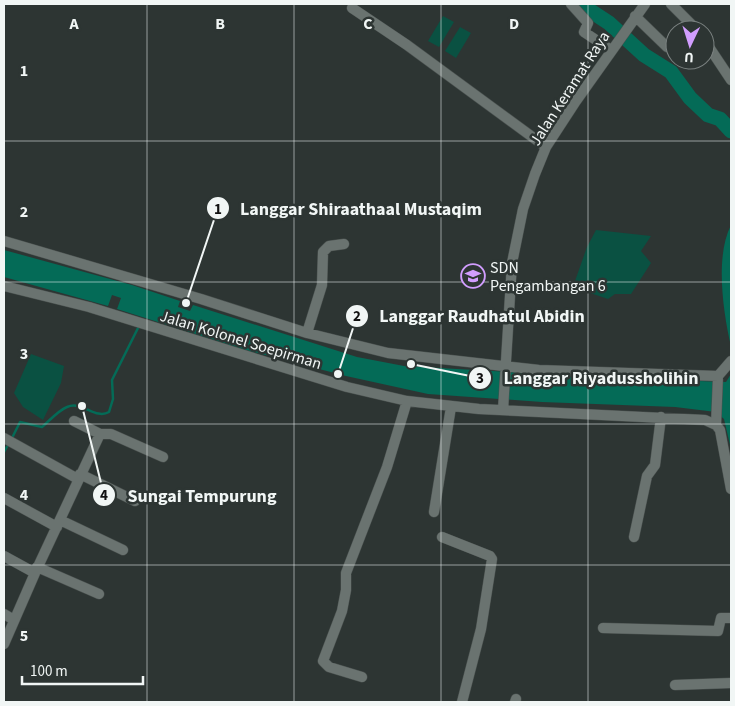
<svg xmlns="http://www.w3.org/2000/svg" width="735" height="706" font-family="'Source Sans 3',sans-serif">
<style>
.green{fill:#0a5142}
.water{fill:#046b57}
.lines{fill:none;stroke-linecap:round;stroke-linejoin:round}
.stream{stroke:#046b57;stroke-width:2.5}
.river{stroke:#046b57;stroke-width:15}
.minor-casing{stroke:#4a514f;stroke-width:11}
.minor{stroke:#6a7370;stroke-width:10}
.grid{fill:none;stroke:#f1f6f5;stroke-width:1;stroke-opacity:0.55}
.labels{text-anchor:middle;stroke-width:5;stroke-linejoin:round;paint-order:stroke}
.street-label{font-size:16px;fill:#f1f6f5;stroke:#2d3533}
.poi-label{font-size:16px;fill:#f1f6f5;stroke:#2d3533;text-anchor:start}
.grid-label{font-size:16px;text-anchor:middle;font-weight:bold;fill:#f1f6f5;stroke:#2d3533;stroke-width:5;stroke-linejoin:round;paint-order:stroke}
.leader{fill:none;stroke:#f1f6f5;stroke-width:2}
.callout-dot{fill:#f1f6f5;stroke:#2d3533;stroke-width:2}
.mark-label{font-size:15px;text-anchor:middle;font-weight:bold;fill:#111}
.callout-label{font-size:18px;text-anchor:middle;font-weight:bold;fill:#f1f6f5;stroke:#2d3533;stroke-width:5;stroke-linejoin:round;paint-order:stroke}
</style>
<rect width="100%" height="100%" fill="#2d3533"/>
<!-- green -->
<path class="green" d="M443,16L454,22L439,47L428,41Z
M460,27L471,33L456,58L445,51Z
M596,230L651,236L641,251L651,263L631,294H615L608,299L587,292L575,281L587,247Z
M31,354L64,366L61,383L43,420L23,407L14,393Z"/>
<!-- water -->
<path class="water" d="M731,225V346C723,312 715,256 731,225Z
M4,250L132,285L180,301L178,307L190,311L193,305L357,357L404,366L546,374L622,382H636L643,379L726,382L731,374V449L724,419L716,412L675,407L542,402L428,394L346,376L246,350L117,309L121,298L112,295L108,306L4,277Z"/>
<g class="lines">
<!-- stream -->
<path class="stream" d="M11,440L20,422L42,427C49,421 59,410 67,407C82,400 95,420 109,412L113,399L112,380L139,326
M4,452L8,445"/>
<!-- river -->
<path class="river" d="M580,4L609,23L644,55L671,72L690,98L708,115L720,119L731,131"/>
<!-- minor casing -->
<g class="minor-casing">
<path id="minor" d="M571,4L588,23L584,32L611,50
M671,4L697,30
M352,8L407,45L546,147
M635,16L667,47
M705,41L731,80
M4,241L201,299L307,333L388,353L539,370L718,376
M4,286L89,307L347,387L407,401L479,409L705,420L716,425L720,430L731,489
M307,333L322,285L323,252L329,246L344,244
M503,410L512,263L523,209L535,174L546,147L576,101L645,4
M74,421L100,434H111L163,457
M716,425L718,376L731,361
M4,438L78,479
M80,474L135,501
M4,498L57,527
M434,512L451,407
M60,520L123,550
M442,537L490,556L492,559L481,629L462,702
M634,537L647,476L655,465L661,417
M4,556L35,573
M37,567L99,594
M4,614L14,620
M603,628L718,631L721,618H731
M4,644L35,573L100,434
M362,677L329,667L323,661L342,611L346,590V573L387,467L407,401
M675,685L731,683
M515,702L516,699"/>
</g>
<!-- minor -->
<use href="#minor" class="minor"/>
</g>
<!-- grid -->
<path class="grid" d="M147,4V702M294,4V702M441,4V702M588,4V702M4,141H731M4,282H731M4,424H731M4,565H731"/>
<!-- icons -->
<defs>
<g id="school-ring" transform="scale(1.25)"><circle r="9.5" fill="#2d3533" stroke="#d19dfe" stroke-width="1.5"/><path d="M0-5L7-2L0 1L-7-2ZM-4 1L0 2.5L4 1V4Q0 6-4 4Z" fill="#d19dfe"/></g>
</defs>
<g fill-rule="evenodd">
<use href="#school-ring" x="473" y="276"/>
</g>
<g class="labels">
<!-- street labels -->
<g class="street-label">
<text transform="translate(569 88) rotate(-57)" y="6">Jalan Keramat Raya</text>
<text transform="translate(241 339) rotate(17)" y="6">Jalan Kolonel Soepirman</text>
</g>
<!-- poi labels -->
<g class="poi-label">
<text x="490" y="273">SDN<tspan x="490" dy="18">Pengambangan 6</tspan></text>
</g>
</g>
<g class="grid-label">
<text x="74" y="29">A</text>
<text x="220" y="29">B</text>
<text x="368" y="29">C</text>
<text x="514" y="29">D</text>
<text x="24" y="76">1</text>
<text x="24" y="217">2</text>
<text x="24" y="359">3</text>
<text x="24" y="500">4</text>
<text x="24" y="641">5</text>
</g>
<!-- callouts -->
<path class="leader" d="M186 303L218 208M338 374L357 316M411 364L480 378M82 406L104 495"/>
<g class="callout-dot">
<circle cx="186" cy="303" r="5"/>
<circle cx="338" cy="374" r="5"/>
<circle cx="411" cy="364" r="5"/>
<circle cx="82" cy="406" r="5"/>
<circle cx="218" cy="208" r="12"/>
<circle cx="357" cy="316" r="12"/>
<circle cx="480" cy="378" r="12"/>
<circle cx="104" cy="495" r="12"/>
</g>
<g class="mark-label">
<text x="218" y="214">1</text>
<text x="357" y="321">2</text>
<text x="480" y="383">3</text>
<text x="104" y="500">4</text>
</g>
<g class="callout-label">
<text x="361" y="215">Langgar Shiraathaal Mustaqim</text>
<text x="482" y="322">Langgar Raudhatul Abidin</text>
<text x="601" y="384">Langgar Riyadussholihin</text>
<text x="202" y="502">Sungai Tempurung</text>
</g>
<!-- border -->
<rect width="735" height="706" fill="none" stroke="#f1f6f5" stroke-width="10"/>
<!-- north arrow -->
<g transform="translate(690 45) rotate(184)"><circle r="24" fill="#2d3533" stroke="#7b8281"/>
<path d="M0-4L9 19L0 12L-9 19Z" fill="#d19dfe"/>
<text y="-8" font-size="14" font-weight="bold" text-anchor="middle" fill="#f1f6f5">U</text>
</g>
<!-- scale -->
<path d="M22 676v8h121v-8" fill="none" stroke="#f1f6f5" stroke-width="2.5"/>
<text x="30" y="676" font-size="15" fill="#f1f6f5" stroke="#2d3533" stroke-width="4" paint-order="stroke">100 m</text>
</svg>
